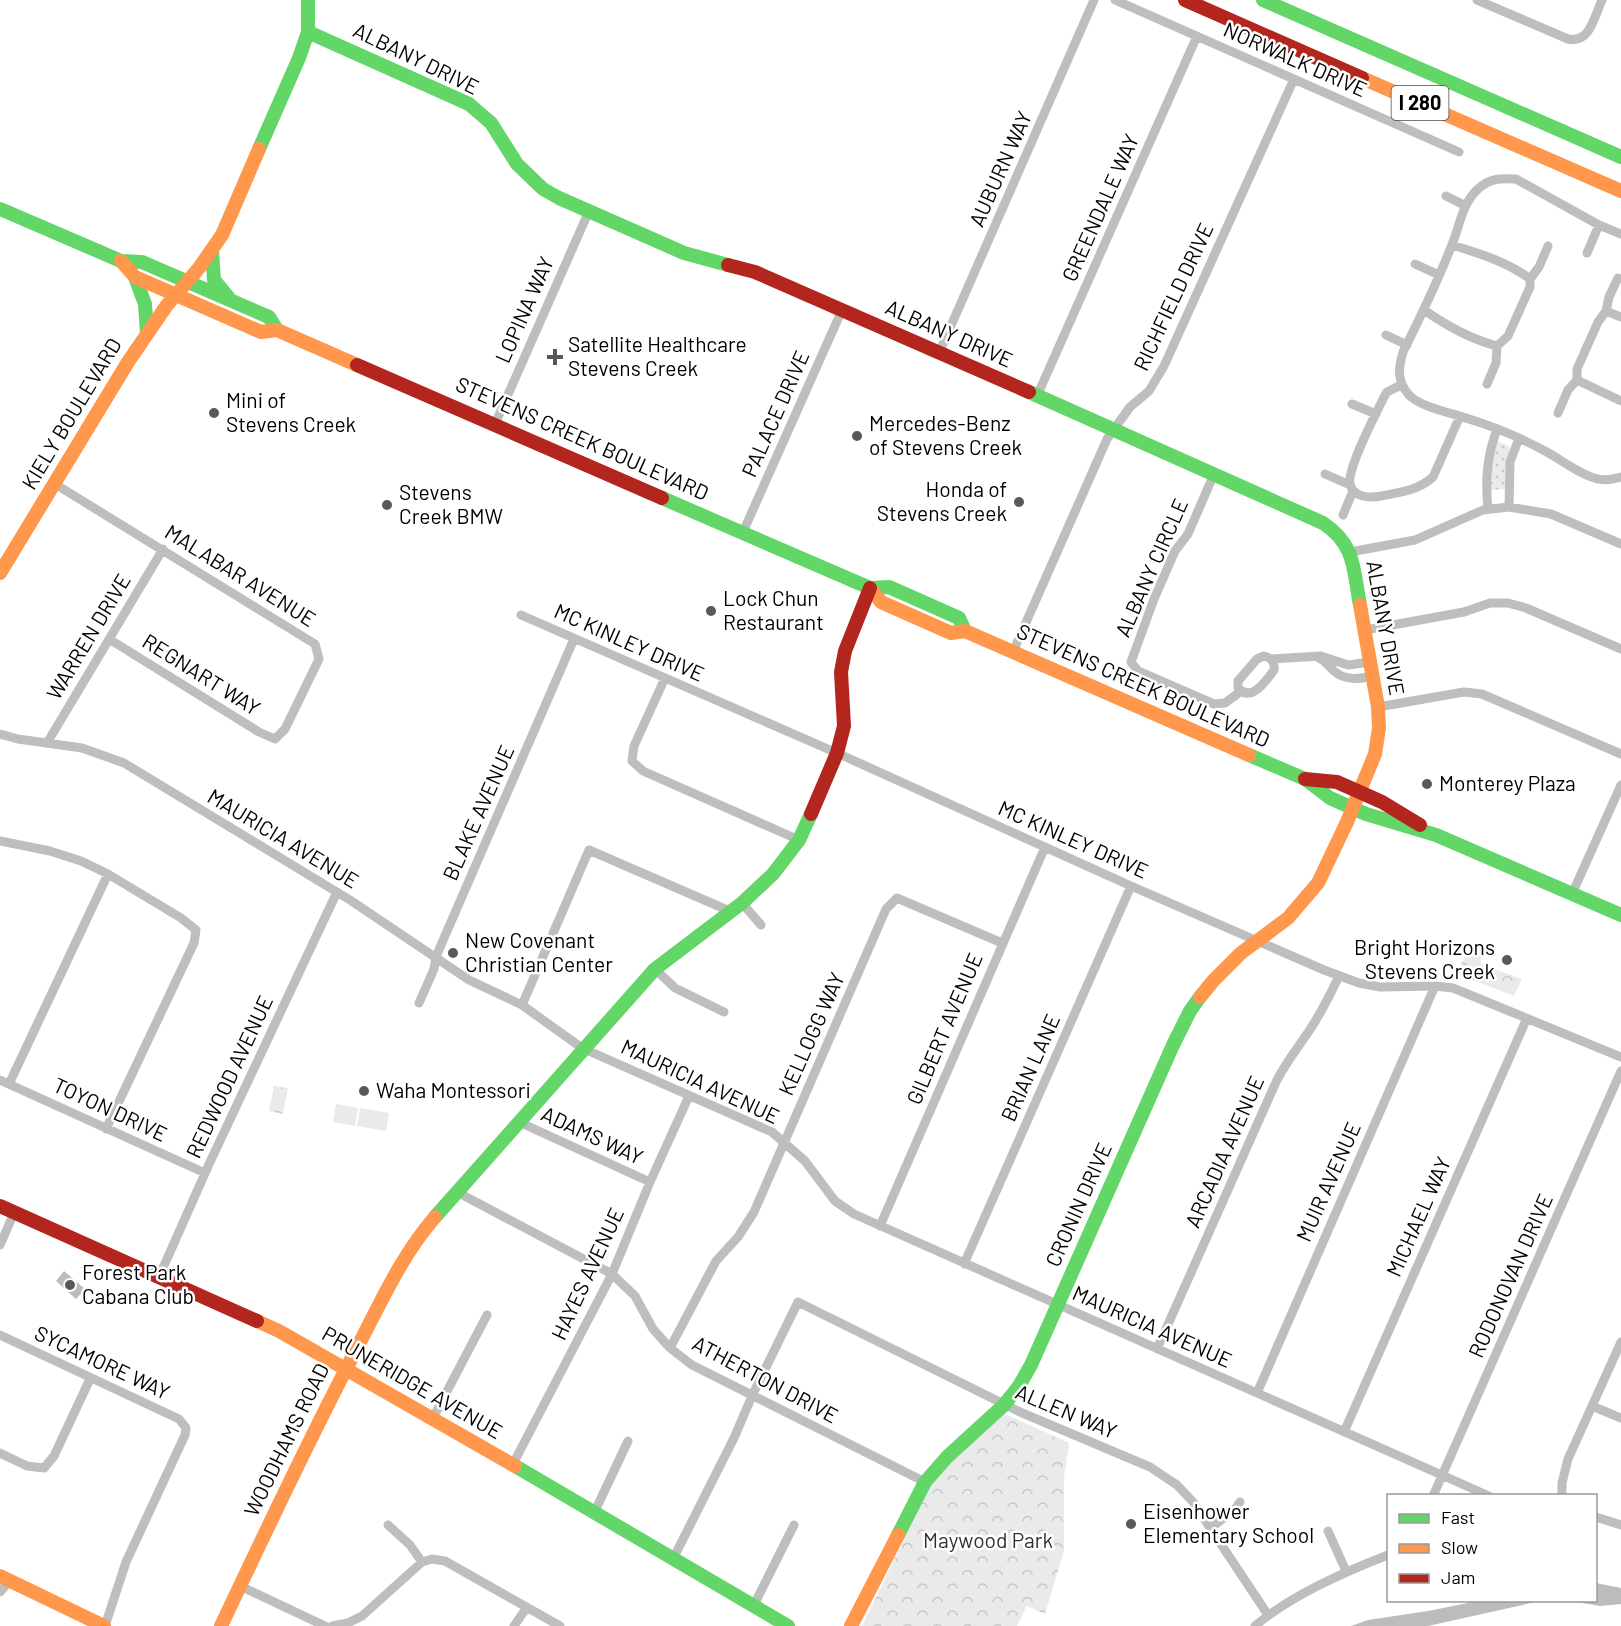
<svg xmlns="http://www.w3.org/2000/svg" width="1621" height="1626" font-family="Barlow,sans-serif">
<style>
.grass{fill:url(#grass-dots)}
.forest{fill:url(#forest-crowns)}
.garden{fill:#eaeaea}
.water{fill:#bcbcbc}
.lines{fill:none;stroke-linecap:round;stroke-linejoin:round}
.street{stroke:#bebebe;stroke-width:9}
.fast{stroke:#63d668;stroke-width:14}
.slow{stroke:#ff974d;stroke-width:14}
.jam{stroke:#b3261e;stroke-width:14}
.poi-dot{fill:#595959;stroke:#fff;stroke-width:2}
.labels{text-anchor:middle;stroke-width:5;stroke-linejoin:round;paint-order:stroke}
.shield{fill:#fff;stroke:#4c4c4c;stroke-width:1.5}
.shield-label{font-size:20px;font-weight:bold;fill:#000}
.street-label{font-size:21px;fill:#000;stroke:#fff}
.poi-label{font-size:21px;fill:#000;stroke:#fff;text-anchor:start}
.park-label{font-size:21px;fill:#303030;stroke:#fff}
</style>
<defs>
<pattern id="grass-dots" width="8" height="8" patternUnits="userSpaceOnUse" patternTransform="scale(1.5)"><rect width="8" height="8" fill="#eaeaea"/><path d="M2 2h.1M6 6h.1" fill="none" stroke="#c7c7c7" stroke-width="1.8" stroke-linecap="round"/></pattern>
<pattern id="forest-crowns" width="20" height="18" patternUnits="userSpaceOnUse" patternTransform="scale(1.5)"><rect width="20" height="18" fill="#eaeaea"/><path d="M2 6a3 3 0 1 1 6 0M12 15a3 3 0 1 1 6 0" fill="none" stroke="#c7c7c7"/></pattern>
</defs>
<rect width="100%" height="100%" fill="#fff"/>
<!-- grass -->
<path class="grass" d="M1497,441L1510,447L1505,468V489L1490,490V473Z"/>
<!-- forest -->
<path class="forest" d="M1467,950L1481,956V964L1522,979L1514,996L1457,974Z
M274,1086L288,1088L283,1114L269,1111Z
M1005,1414L1069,1443L1064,1477V1551L1045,1614L1027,1606L1017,1626H862L935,1476Z"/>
<!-- garden -->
<path class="garden" d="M336,1104L358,1108L355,1126L333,1122Z
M360,1108L389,1113L386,1131L357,1126Z"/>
<!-- water -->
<path class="water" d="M64,1271L85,1289L76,1299L56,1281Z
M1596,1583L1621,1588V1604L1600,1606L1571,1601L1596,1600Z
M1478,1601H1540L1428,1626H1351L1368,1620L1428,1611Z"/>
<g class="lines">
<!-- street -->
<path class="street" d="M1115,0L1459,152
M1477,0L1568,39C1590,44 1594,17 1602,0
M1446,196L1466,206
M1621,234L1599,225L1516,179C1501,178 1490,178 1478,189C1462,203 1459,229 1451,247C1437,283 1420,318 1403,352C1398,369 1397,381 1409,395C1420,407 1452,413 1469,419C1495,427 1521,438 1545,451C1562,460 1580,475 1598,479C1606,481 1613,479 1621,477
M1452,245C1478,253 1508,262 1530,279
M1587,253L1599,225
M1415,264L1439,275
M1424,310C1447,326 1470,339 1497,346
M1606,311L1621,317
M1386,335L1407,345
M939,353L1094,0
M1577,380L1621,401
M1487,384L1496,363L1497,346L1508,336L1530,287V279L1539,267L1548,246
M1401,385L1387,392L1384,397C1376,413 1347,469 1350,484C1353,498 1370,498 1381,496C1401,492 1417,491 1433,477L1460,416
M1037,396L1197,36
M1352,404L1376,414
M1558,413L1568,390L1577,380V369L1598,322L1606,311L1609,297L1618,278
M495,424L589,211
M1214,474L1188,534L1175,551L1154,599L1131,662L1138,671L1214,704L1225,703L1240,692
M1325,474L1350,485
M55,484L315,644L319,659L285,729L275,739L259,732L109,639
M1509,507L1510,462L1519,438
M1488,509C1485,480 1487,456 1497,429
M1343,515L1353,491
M743,532L842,310
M1350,552L1415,540L1483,510L1509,507L1551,514L1621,544
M521,615L837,753L1131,886L1324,970L1359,983L1380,987L1435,986L1453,988L1621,1057
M1365,630L1464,612L1490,603H1508L1526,608L1621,649
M1013,652L1107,439L1130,407L1149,391L1164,366L1294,79
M1264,656C1272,658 1275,662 1274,670C1266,681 1251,703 1238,688V681L1257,659Z
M1319,658C1326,661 1328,666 1334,671C1345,681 1360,679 1373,676
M1271,659L1321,656L1348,665L1370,662
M665,678L634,746L632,761L643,771L799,840
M1378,707L1464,692L1482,694L1621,754
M0,734L18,739L82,748L124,763L350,900L469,980L522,1005L582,1048L772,1132L805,1161L835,1201L854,1214L1489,1496
M47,743L163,549
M0,841L50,851L81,861L108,874L181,918L196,930L194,943L106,1129
M1572,894L1621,785
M742,903L761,925
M655,969L675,988L724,1012
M419,1003L434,969L436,957L441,945L574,639
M522,1005L589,850L732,912
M0,1080L205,1173
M9,1084L108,874
M519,1122L650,1182
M457,1192L612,1274L635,1296L653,1329L670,1348L692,1365L925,1482
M880,1226L1045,847
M0,1245L14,1213
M964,1264L1131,886
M159,1277L210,1162L337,892
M0,1335L179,1419L186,1428L185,1435L126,1562L105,1626
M670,1348L716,1261L738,1237L754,1212L886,909L897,898L1002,943
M1157,1349L1276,1082C1286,1062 1297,1049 1309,1031C1321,1013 1330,995 1339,976
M1257,1393L1435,986
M1592,1406L1621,1418
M433,1418L487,1315
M1344,1432L1527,1018
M0,1453L27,1466L44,1468L54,1456L90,1379
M513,1464L612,1274L650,1182L689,1096
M1433,1496L1621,1071
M1562,1496V1483L1568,1459L1621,1342
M595,1511L628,1441
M1596,1517L1621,1525
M388,1525L410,1545L422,1562
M1211,1528L1235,1509L1240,1502
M1328,1531L1346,1571
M674,1557L734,1438L752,1396L798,1302L1020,1412L1150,1467L1177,1485L1193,1502L1268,1615
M240,1586L325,1626
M0,1592L10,1580
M754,1605L794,1525
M332,1626L348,1623L362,1616L422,1562L432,1559L445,1561L560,1626
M514,1626L527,1607
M1255,1626C1291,1595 1344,1572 1388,1555"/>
<!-- fast -->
<path class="fast" d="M1263,0L1621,157
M308,32L469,104L491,123L517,164L543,189L559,198L684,253L728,265
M259,149L299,58L308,32V0
M0,209L121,261L142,262L269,317L277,330
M212,251L214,280L229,298
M135,277L145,304L147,333
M1029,392L1323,523C1356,545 1353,569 1360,605
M662,498L870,588L889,587L959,618L965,631
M1249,755L1305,779L1330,798L1366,814L1436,835L1621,915
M435,1217L655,969L742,903L773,874L799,840L811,814
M515,1466L788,1626
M898,1535L925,1482L947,1457L1004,1405L1019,1386L1031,1365L1173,1045L1190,1011L1200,997"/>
<!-- slow -->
<path class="slow" d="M1362,78L1621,191
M121,261L135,277L261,332L277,330L357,365
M0,573L128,362L167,305L199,268L222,235L259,149
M870,588L881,602L951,633L965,631L1249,755
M1200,997L1213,981L1241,953L1288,918L1318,883L1347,822L1375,754L1379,728L1378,707L1360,605
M257,1321L279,1331L515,1466
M0,1576L104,1626
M221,1626C265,1533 308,1441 356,1350C380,1304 401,1256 435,1217
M851,1626L898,1535"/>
<!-- jam -->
<path class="jam" d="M1185,0L1362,78
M728,265L755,272L1029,392
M357,365L662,498
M1305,779L1337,782L1382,802L1420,825
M811,814L837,753L844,726L841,672L845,651L870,588
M0,1206L257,1321"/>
</g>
<!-- markers -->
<g class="poi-dot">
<path d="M552 348h6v6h6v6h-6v6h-6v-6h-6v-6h6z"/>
<circle cx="214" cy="413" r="6"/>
<circle cx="857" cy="436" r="6"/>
<circle cx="1019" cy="502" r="6"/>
<circle cx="387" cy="505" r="6"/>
<circle cx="711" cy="611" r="6"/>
<circle cx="1427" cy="784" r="6"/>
<circle cx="453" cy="953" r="6"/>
<circle cx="1507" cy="960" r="6"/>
<circle cx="364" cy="1091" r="6"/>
<circle cx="70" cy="1285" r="6"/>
<circle cx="1131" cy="1524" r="6"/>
</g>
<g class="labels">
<!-- shield labels -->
<rect class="shield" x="1391.5" y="86" width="57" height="34" rx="4.5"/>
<g class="shield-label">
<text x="1420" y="110">I 280</text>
</g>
<!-- street labels -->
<g class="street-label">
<text transform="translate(416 59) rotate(26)" y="7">ALBANY DRIVE</text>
<text transform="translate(1295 60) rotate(24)" y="7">NORWALK DRIVE</text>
<text transform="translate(1001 169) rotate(-66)" y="7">AUBURN WAY</text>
<text transform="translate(1101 208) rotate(-66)" y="7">GREENDALE WAY</text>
<text transform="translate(1174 297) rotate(-65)" y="7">RICHFIELD DRIVE</text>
<text transform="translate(525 310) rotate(-66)" y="7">LOPINA WAY</text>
<text transform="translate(949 334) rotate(24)" y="7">ALBANY DRIVE</text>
<text transform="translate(72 414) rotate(-59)" y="7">KIELY BOULEVARD</text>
<text transform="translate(776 414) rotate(-66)" y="7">PALACE DRIVE</text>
<text transform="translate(582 439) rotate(24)" y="7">STEVENS CREEK BOULEVARD</text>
<text transform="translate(1152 568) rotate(-66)" y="7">ALBANY CIRCLE</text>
<text transform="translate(240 576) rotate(32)" y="7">MALABAR AVENUE</text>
<text transform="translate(1385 628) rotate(80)" y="7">ALBANY DRIVE</text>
<text transform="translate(89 637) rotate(-59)" y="7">WARREN DRIVE</text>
<text transform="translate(629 643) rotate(24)" y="7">MC KINLEY DRIVE</text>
<text transform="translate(201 675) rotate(32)" y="7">REGNART WAY</text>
<text transform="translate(1143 686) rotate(24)" y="7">STEVENS CREEK BOULEVARD</text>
<text transform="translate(479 813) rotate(-66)" y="7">BLAKE AVENUE</text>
<text transform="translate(283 839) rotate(31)" y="7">MAURICIA AVENUE</text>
<text transform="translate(1073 840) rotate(24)" y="7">MC KINLEY DRIVE</text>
<text transform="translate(945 1029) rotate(-67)" y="7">GILBERT AVENUE</text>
<text transform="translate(812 1034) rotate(-66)" y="7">KELLOGG WAY</text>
<text transform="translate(1031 1068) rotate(-66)" y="7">BRIAN LANE</text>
<text transform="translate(230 1077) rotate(-65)" y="7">REDWOOD AVENUE</text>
<text transform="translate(700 1082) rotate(25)" y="7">MAURICIA AVENUE</text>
<text transform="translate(110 1110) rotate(25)" y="7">TOYON DRIVE</text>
<text transform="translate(592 1136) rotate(25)" y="7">ADAMS WAY</text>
<text transform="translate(1225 1152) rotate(-66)" y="7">ARCADIA AVENUE</text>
<text transform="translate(1329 1182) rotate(-66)" y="7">MUIR AVENUE</text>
<text transform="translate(1079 1205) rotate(-66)" y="7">CRONIN DRIVE</text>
<text transform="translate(1419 1217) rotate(-66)" y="7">MICHAEL WAY</text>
<text transform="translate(588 1274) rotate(-65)" y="7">HAYES AVENUE</text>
<text transform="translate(1511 1276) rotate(-66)" y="7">RODONOVAN DRIVE</text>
<text transform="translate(1152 1327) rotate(24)" y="7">MAURICIA AVENUE</text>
<text transform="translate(102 1363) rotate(25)" y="7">SYCAMORE WAY</text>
<text transform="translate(765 1380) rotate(28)" y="7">ATHERTON DRIVE</text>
<text transform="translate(412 1383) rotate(30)" y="7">PRUNERIDGE AVENUE</text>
<text transform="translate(1066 1412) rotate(23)" y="7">ALLEN WAY</text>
<text transform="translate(287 1440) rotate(-64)" y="7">WOODHAMS ROAD</text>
</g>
<!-- poi labels -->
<g class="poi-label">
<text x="568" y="352">Satellite Healthcare<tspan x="568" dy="24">Stevens Creek</tspan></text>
<text x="226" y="408">Mini of<tspan x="226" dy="24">Stevens Creek</tspan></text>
<text x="869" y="431">Mercedes-Benz<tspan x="869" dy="24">of Stevens Creek</tspan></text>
<text x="1007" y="497" text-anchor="end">Honda of<tspan x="1007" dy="24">Stevens Creek</tspan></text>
<text x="399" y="500">Stevens<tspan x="399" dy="24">Creek BMW</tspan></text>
<text x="723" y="606">Lock Chun<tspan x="723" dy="24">Restaurant</tspan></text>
<text x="1439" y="791">Monterey Plaza</text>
<text x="465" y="948">New Covenant<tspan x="465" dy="24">Christian Center</tspan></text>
<text x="1495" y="955" text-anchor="end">Bright Horizons<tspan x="1495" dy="24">Stevens Creek</tspan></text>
<text x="376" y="1098">Waha Montessori</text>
<text x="82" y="1280">Forest Park<tspan x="82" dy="24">Cabana Club</tspan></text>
<text x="1143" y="1519">Eisenhower<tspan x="1143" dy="24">Elementary School</tspan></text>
</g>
<!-- park labels -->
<g class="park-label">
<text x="988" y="1548">Maywood Park</text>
</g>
</g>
<!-- legend -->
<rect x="1387" y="1494" width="210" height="108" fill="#ffffff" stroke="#999999" stroke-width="1.5"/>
<rect x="1399" y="1514" width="30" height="9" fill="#63d668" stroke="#999999" stroke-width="1.5"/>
<text x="1441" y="1524" font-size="18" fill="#000000">Fast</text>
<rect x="1399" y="1544" width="30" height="9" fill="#ff974d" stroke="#999999" stroke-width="1.5"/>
<text x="1441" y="1554" font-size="18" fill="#000000">Slow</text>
<rect x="1399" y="1574" width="30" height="9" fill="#b3261e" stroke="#999999" stroke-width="1.5"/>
<text x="1441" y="1584" font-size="18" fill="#000000">Jam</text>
</svg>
